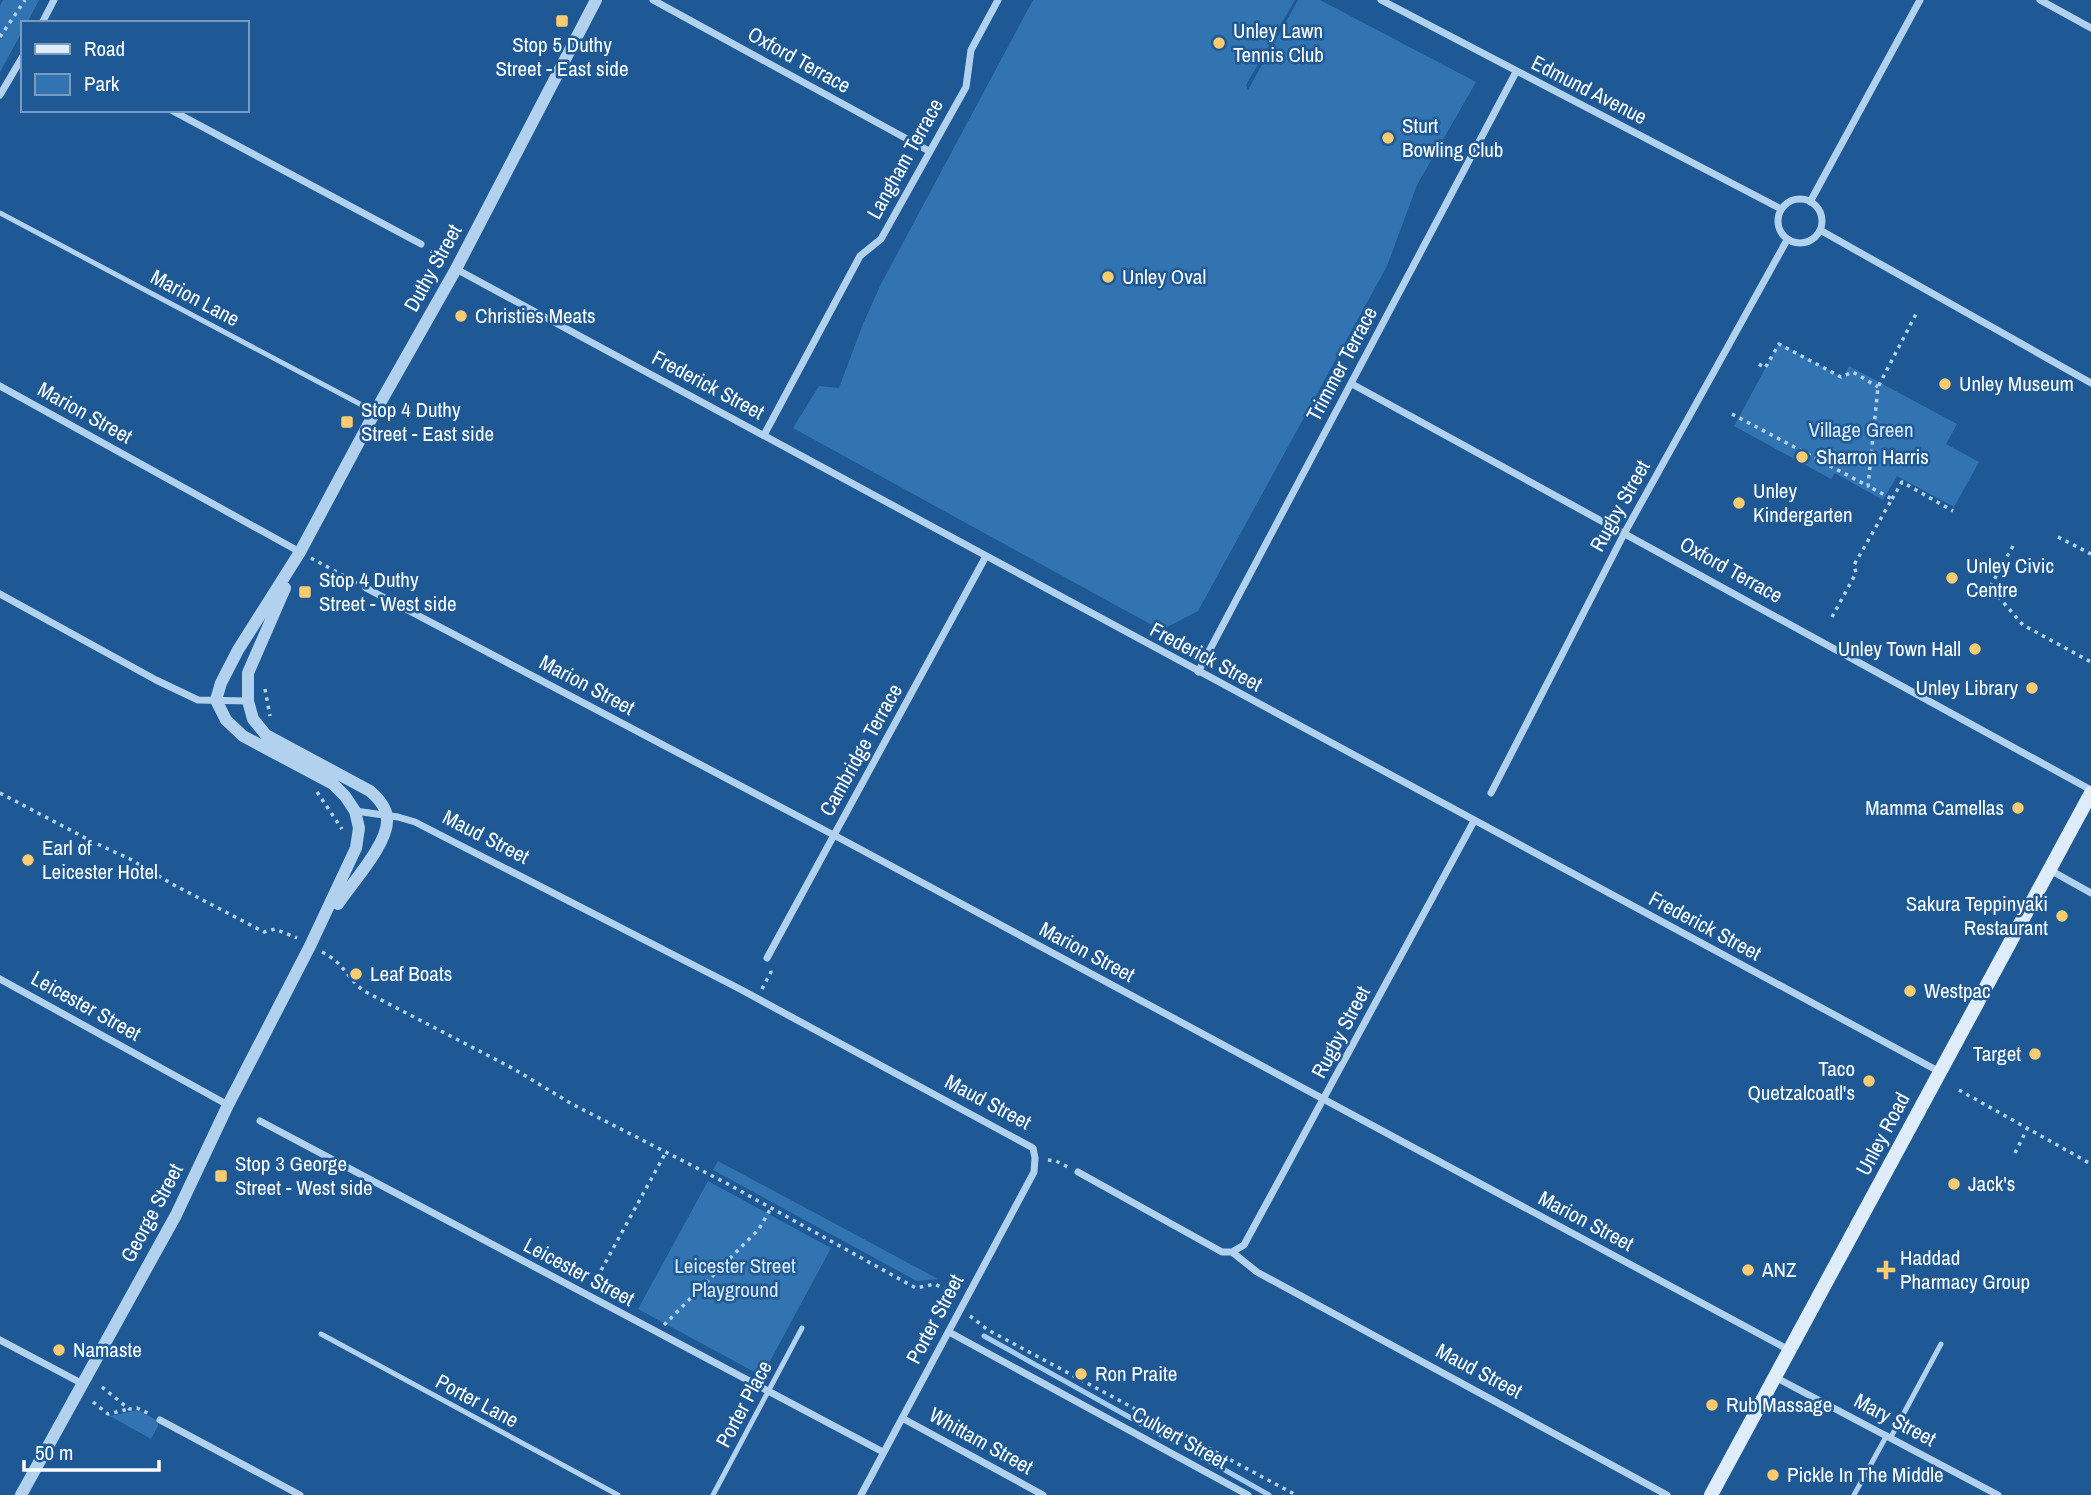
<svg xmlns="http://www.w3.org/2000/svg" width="2091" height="1495" font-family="'Archivo Narrow',sans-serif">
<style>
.green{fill:#3274b2}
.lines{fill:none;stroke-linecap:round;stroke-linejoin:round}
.stream{stroke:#a5ccf0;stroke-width:5}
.path{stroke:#b1d1ef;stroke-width:3.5;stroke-dasharray:3.5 5;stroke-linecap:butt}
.service{stroke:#b1d1ef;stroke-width:5}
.minor{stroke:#b1d1ef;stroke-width:7}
.tertiary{stroke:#b1d1ef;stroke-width:12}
.secondary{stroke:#deecfb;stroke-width:14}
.poi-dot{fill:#fdcc71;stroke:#1e5995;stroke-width:2.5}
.labels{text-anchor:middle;stroke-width:5;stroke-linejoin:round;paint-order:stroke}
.poi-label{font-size:21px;fill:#fff;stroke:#1e5995;text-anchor:start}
.street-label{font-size:21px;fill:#fff;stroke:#1e5995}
.park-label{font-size:21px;fill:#d7e9fa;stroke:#1e5995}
</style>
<rect width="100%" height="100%" fill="#1e5995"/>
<!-- green -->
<path class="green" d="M3,0H39L27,23H23V30L0,72V6Z
M1033,0H1295L1246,85L1248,90L1298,0H1320L1476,82L1417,185L1387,266L1198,611L1161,630L793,428L819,386L839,388L863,324L881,284Z
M1779,343L1843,378L1849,366L1957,424L1946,444L1979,462L1954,507L1897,476L1883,500L1835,473L1831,479L1734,426Z
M718,1161L938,1279L917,1281L713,1170Z
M708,1181L831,1248L762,1376L638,1309Z
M138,1410L158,1421V1426L151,1439L110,1416Z"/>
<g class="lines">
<!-- stream -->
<path class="stream" d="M984,1336L1174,1442
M1200,1456L1269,1495"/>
<!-- path -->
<path class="path" d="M0,37L25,0
M431,251L445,261
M1759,364L1765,368L1779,344L1841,377L1853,372L1878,387
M1732,414L1868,486L1878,387L1916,314
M1892,499L1902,482L1953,511
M2058,537L2091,554
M2013,546L1990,587L2023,625L2091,662
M311,558L357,583
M1832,617L1856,573L1854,565L1892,499L1868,486
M265,689L270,716
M317,792L342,829
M0,793L93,842L130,859L172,884L264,932L275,929L297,938
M322,952C344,963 346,977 364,991L514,1069L572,1104L726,1183L894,1276L916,1288L935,1284L953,1294L951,1296
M762,989L771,972L770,967
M1959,1090L2091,1164
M2015,1153L2027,1129
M1048,1160L1056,1161L1070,1168
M593,1285L666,1152
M970,1316L988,1330L1296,1495
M664,1325L759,1229L771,1208
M102,1387L129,1409L137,1408L152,1415
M93,1402L108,1414L129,1409"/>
<!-- service -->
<path class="service" d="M0,213L375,412
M321,1334L618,1495
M1891,1437L1941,1344
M713,1495L802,1328
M1854,1495L1887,1435"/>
<!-- minor -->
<path class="minor" d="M653,0L929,151
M1381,0L1781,209
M2040,0L2091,28
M42,23L54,0
M0,95L23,56
M171,110L421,244
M1778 221a22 22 0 1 1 44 0a22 22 0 1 1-44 0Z
M1810,202L1920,0
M1820,230L2091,383
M456,269L1940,1072
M1352,384L2091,790
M0,386L300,552
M764,435L860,256L881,239L966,87L971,50L998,0
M366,588L845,841L1789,1350
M0,594L156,680L198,700L248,701
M1198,672L1516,72
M1491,793L1625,532L1787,240
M355,811L398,817L415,822L738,988L1033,1148L1035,1158L1034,1172L861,1495
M2050,870L2091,893
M767,958L985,558
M0,979L228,1105
M260,1121L883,1452
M1078,1172L1222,1252H1232L1257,1272L1667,1495
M1232,1252L1244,1245L1474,821
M949,1332L1248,1495
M0,1340L81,1383
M1775,1377L1998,1495
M902,1418L1043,1495
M160,1420L300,1495"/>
<!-- tertiary -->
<path class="tertiary" d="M285,588L248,673V701L253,719L266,735L370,791C378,798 387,808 387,819C389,843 351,884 338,904
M21,1495L176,1215L228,1105L310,946L356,848L359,828L355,811L345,796L333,784L243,736L226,720L216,700L221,683L238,650L300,552L375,412L456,269L596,0"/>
<!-- secondary -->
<path class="secondary" d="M1711,1495L2091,793"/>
</g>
<!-- markers -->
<g class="poi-dot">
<rect x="555" y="14" width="14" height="14" rx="3.5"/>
<circle cx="1219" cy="43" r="7"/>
<circle cx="1388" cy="138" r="7"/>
<circle cx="1108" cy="277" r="7"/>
<circle cx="461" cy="316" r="7"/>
<circle cx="1945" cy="384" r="7"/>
<rect x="340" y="415" width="14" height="14" rx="3.5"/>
<circle cx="1802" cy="457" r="7"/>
<circle cx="1739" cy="503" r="7"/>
<circle cx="1952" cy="578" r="7"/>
<rect x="298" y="585" width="14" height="14" rx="3.5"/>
<circle cx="1975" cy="649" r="7"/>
<circle cx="2032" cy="688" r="7"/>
<circle cx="2018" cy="808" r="7"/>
<circle cx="28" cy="860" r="7"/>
<circle cx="2062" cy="916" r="7"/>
<circle cx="356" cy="974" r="7"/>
<circle cx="1910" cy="991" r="7"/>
<circle cx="2035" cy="1054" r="7"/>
<circle cx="1869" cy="1081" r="7"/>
<rect x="214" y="1169" width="14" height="14" rx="3.5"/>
<circle cx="1954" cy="1184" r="7"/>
<circle cx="1748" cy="1270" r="7"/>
<path d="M1882.5 1259.5h7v7h7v7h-7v7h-7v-7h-7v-7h7z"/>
<circle cx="59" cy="1350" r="7"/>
<circle cx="1081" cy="1374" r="7"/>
<circle cx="1712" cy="1405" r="7"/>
<circle cx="1773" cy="1475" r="7"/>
</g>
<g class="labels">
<!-- poi labels -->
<g class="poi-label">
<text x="1233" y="38">Unley Lawn<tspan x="1233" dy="24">Tennis Club</tspan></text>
<text x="562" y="52" text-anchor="middle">Stop 5 Duthy<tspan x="562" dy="24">Street - East side</tspan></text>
<text x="1402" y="133">Sturt<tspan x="1402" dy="24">Bowling Club</tspan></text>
<text x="1122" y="284">Unley Oval</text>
<text x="475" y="323">Christies Meats</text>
<text x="1959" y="391">Unley Museum</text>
<text x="361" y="417">Stop 4 Duthy<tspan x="361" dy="24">Street - East side</tspan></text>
<text x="1816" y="464">Sharron Harris</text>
<text x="1753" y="498">Unley<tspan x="1753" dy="24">Kindergarten</tspan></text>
<text x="1966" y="573">Unley Civic<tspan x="1966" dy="24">Centre</tspan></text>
<text x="319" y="587">Stop 4 Duthy<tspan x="319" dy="24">Street - West side</tspan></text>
<text x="1961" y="656" text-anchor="end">Unley Town Hall</text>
<text x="2018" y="695" text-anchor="end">Unley Library</text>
<text x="2004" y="815" text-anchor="end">Mamma Camellas</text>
<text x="42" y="855">Earl of<tspan x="42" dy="24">Leicester Hotel</tspan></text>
<text x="2048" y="911" text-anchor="end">Sakura Teppinyaki<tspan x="2048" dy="24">Restaurant</tspan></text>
<text x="370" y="981">Leaf Boats</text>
<text x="1924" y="998">Westpac</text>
<text x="2021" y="1061" text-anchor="end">Target</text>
<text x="1855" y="1076" text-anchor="end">Taco<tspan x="1855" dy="24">Quetzalcoatl's</tspan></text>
<text x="235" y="1171">Stop 3 George<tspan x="235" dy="24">Street - West side</tspan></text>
<text x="1968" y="1191">Jack's</text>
<text x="1900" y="1265">Haddad<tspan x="1900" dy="24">Pharmacy Group</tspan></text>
<text x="1762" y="1277">ANZ</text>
<text x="73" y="1357">Namaste</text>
<text x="1095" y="1381">Ron Praite</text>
<text x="1726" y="1412">Rub Massage</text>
<text x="1787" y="1482">Pickle In The Middle</text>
</g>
<!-- street labels -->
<g class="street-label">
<text transform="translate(799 60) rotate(29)" y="7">Oxford Terrace</text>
<text transform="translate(1589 90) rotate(27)" y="7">Edmund Avenue</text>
<text transform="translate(905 159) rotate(-61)" y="7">Langham Terrace</text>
<text transform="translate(433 268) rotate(-61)" y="7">Duthy Street</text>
<text transform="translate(195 298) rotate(28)" y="7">Marion Lane</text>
<text transform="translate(1342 364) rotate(-62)" y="7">Trimmer Terrace</text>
<text transform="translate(708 385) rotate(28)" y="7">Frederick Street</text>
<text transform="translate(85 413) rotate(29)" y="7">Marion Street</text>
<text transform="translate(1620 506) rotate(-61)" y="7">Rugby Street</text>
<text transform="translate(1731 570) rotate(29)" y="7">Oxford Terrace</text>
<text transform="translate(1206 657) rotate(28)" y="7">Frederick Street</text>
<text transform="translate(587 685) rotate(28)" y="7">Marion Street</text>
<text transform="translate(861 750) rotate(-61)" y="7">Cambridge Terrace</text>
<text transform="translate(486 837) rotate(27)" y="7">Maud Street</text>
<text transform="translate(1705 926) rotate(28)" y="7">Frederick Street</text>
<text transform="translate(1087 952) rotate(28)" y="7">Marion Street</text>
<text transform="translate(86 1006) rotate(29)" y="7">Leicester Street</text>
<text transform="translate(1341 1032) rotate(-62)" y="7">Rugby Street</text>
<text transform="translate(988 1102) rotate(28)" y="7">Maud Street</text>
<text transform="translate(1883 1134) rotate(-62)" y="7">Unley Road</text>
<text transform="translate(152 1213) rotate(-62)" y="7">George Street</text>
<text transform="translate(1586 1221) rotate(28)" y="7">Marion Street</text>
<text transform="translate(579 1272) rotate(28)" y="7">Leicester Street</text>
<text transform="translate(935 1319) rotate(-62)" y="7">Porter Street</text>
<text transform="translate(1479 1371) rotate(28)" y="7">Maud Street</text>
<text transform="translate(477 1401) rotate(28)" y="7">Porter Lane</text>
<text transform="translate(744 1404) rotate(-62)" y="7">Porter Place</text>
<text transform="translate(1895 1420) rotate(28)" y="7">Mary Street</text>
<text transform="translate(1180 1438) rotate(29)" y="7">Culvert Street</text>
<text transform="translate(981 1441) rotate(29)" y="7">Whittam Street</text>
</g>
<!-- park labels -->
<g class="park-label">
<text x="1861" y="437">Village Green</text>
<text x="735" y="1273">Leicester Street<tspan x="735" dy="24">Playground</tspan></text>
</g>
</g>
<!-- legend -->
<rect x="21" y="21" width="228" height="91" fill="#1e5995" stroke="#789bbf" stroke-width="2"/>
<rect x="35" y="44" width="35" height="10" fill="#deecfb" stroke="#789bbf" stroke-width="2"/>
<text x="84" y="56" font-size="21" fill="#ffffff">Road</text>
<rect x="35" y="74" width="35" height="21" fill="#3274b2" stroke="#789bbf" stroke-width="2"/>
<text x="84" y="91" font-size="21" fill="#ffffff">Park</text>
<!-- scale -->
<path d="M24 1460v10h135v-10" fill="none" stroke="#ffffff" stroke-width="3.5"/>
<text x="35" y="1460" font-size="21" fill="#ffffff" stroke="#1e5995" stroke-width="5" paint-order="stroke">50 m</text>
</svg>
